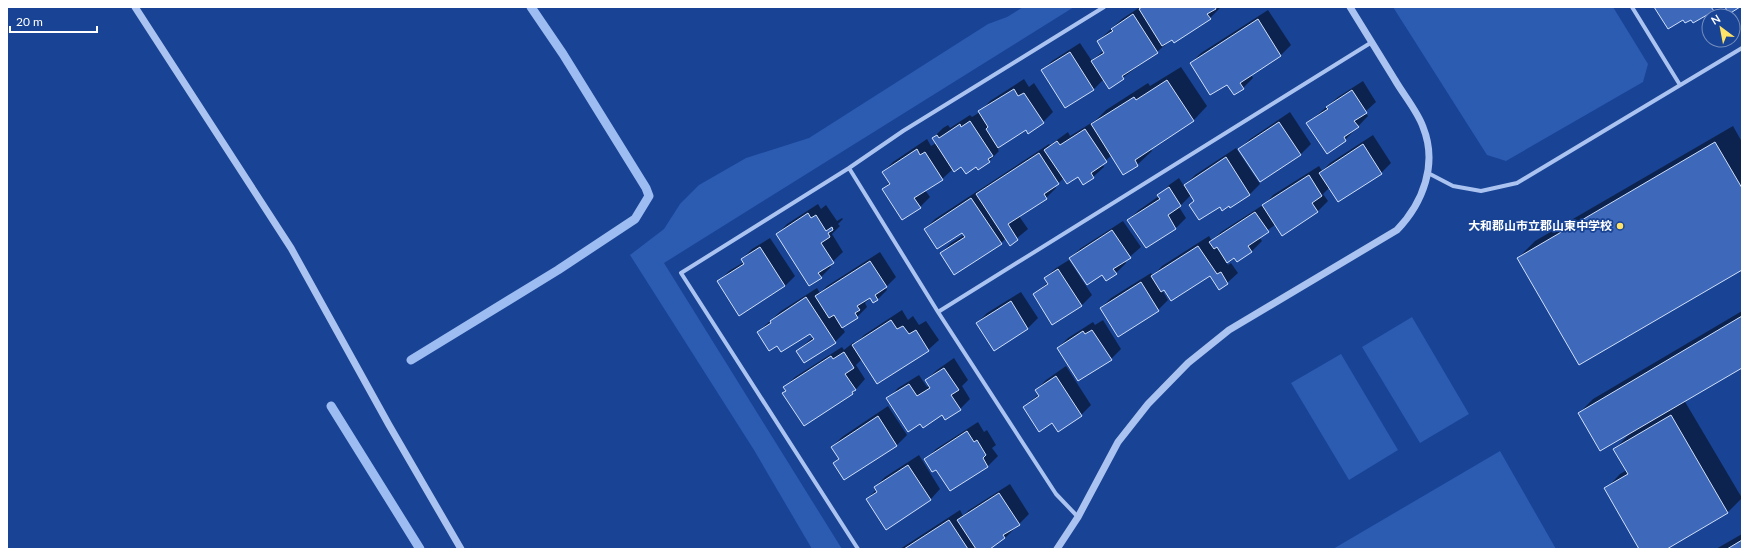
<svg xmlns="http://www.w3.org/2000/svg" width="1749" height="556" font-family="Lato,'Noto Sans JP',sans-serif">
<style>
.green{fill:#2c5bb2}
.shadow{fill:#0007;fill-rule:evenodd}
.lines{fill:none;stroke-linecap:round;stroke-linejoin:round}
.stream{stroke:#9cbcf2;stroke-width:9}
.building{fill:#3e69ba;stroke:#d0e0fb}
.minor{stroke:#aac3f0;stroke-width:4}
.tertiary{stroke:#aac3f0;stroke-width:7}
.poi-dot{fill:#ffe268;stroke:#194394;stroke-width:1.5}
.labels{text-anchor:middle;stroke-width:3.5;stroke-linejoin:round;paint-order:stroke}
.poi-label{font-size:12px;font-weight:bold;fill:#fff;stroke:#194394;text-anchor:end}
</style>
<rect width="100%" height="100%" fill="#194394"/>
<!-- green -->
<path class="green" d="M1023,7H1074L664,263L842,549H812L754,450L630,255L664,229L680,204L699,185L746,158L809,138L988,24L1007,17Z
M1393,7H1613L1648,64L1643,82L1506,161L1487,155Z
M1412,317L1469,414L1420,443L1362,347Z
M1341,354L1398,450L1349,480L1291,383Z
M1500,451L1556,549H1333Z"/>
<!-- shadow -->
<path class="shadow" d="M1140,7H1219L1220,8L1210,18L1172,39L1157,52L1109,88L1104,79L1094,89L1065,107L1042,71L1052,61L1080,43L1092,61L1104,50L1098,41L1122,19Z
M1268,10L1291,45L1281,55L1251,74L1253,78L1243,88L1227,83L1191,63L1201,53Z
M1181,67L1207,106L1193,121L1150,148L1152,151L1137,165L1124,174L1112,155L1102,164L1104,167L1093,177L1078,175L1064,178L1055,186L1056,188L1046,198L1019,216L1028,229L1010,244L1006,238L1001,243L941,253L951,243L964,235L962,231L925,229L935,219L1049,144L1050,145L1068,132L1070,136L1096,120L1106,110L1148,83L1150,86Z
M1024,79L1029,87L1034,83L1053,112L1043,122L1026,129L1002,144L998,150L999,151L989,161L977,166H962L953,169L942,179L925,190L930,197L920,207L883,189L890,182L883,172L893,162L927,139L931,146L936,143L933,138L943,128L948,125L950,128L970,115L972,117L980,112L990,101Z
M1363,81L1376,102L1365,112L1368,116L1345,140L1308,123L1338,97Z
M1290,112L1311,144L1301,154L1240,149L1250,139Z
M1733,126L1742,142V269L1518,258L1535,241Z
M1373,135L1391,163L1381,173L1330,187L1323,194L1328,201L1318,211L1282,235L1276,224L1259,237L1262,241L1252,251L1238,261L1234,257L1226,262L1228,265L1231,263L1238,273L1227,283L1210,275L1164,288L1162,290L1168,300L1158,310L1101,308L1111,298L1151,273L1153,276L1162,266L1209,236L1212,241L1221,232L1266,203L1273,195L1319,166L1322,171L1330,163ZM1215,246H1217L1222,253L1221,254Z
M1236,148L1260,184L1250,194L1231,207L1230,205H1190L1195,200L1191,195L1179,207L1186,218L1176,228L1146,247L1128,220L1139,210L1159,196L1169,185L1179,178L1184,186L1195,175Z
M818,204L821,209L826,205L837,221L842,218L843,219L838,224L840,226L832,234L843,252L829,265L831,267L821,277L777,234L787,224Z
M1123,221L1141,247L1125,261L1126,263L1116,273L1106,279L1102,274L1070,258L1081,248Z
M770,238L795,276L785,286L740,314L719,281L729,271L744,262L742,259L752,249Z
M880,252L896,277L886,287L887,290L877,300L870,296L868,298L869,299L865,303L867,307L857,317L842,327L845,332L835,342L797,351L813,337L811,332L777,345L758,332L781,311L817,288L820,293L827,286Z
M1069,260L1092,295L1082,305L1053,324L1034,295L1048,282L1045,278L1056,268Z
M1021,292L1038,318L1028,328L994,350L977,323L987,313Z
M902,310L908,320L913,316L919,325L926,321L939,340L928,350L878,383L862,359L856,365L865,379L852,394L784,393L787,390L785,387L795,377L842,347L844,350L854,342L855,344L864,335Z
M1742,311V366L1684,400L1742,498L1727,513L1665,549H1641L1606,489L1620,474L1627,470L1615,449L1631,432L1579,413L1593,399Z
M1103,320L1121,349L1111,359L1058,348L1068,338L1093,322L1095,325Z
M954,358L968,380L962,386L970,399L960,409L921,423L888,399L898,388L919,375L927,387L930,385L926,380L937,370Z
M1066,366L1091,405L1081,415L1053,422L1024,407L1039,394L1036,390L1046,380Z
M888,406L907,435L897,445L844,479L834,463L839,458L832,447L842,437Z
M978,422L984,432L987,430L996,445L992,448L998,456L988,466L951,490L936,468L926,459L936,449Z
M919,455L940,489L930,500L867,499L877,489L875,487L885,477Z
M1010,484L1029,514L1005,538L988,549H900L960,510L963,516L969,510Z
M1742,534V549H1716Z"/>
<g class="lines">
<!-- stream -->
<path class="stream" d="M411,360L558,270L635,219L649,196L646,188L563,54L531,7
M331,406L420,549"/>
</g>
<!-- building -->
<path class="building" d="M1142,7H1215L1216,9L1207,14L1211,19L1174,43L1172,40L1162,46L1139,9Z
M1654,7H1711L1714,11L1693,23L1691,20L1685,23L1683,20L1668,29Z
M1725,7H1740L1729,14Z
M1133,14L1158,53L1122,76L1124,79L1109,89L1091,61L1104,53L1097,41L1113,31L1111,29Z
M1258,19L1281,56L1240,83L1244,89L1234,95L1227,85L1210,95L1190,63Z
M1070,52L1094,90L1065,108L1041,70Z
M1167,80L1194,121L1135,160L1138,166L1123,175L1091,124L1134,97L1136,100Z
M1014,89L1018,96L1024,93L1044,123L1028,134L1026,130L998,148L986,129L988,127L978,111Z
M1352,90L1367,113L1354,121L1359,127L1344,137L1346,141L1327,154L1306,123L1328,109L1326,107Z
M970,121L993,156L988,159L990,162L978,170L976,167L966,174L961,167L954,172L932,138L937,135L939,138L960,124L961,127Z
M1279,122L1301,155L1260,182L1238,149Z
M1085,129L1107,162L1091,173L1094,178L1083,185L1078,177L1067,184L1044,150L1057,141L1060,145Z
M1715,142L1742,188V270L1579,365L1517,258Z
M1363,144L1382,174L1338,202L1319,173Z
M917,149L920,155L925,152L943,180L914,198L921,208L902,220L882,189L890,184L882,172Z
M1039,153L1059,184L1044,194L1047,199L1008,224L1018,240L1010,246L976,194Z
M1226,157L1250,195L1230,208L1229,206L1222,211L1220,207L1199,220L1189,205L1194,201L1184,185Z
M1309,175L1322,196L1312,203L1318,212L1282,236L1262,205Z
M1169,187L1181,206L1168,215L1176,229L1146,248L1127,220L1160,199L1157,195Z
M971,198L1002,244L954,275L940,253L965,237L962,233L937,249L924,229Z
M1255,212L1269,232L1248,246L1252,252L1237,262L1234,258L1227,263L1217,247L1214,249L1209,242Z
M808,213L811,218L816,215L826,231L832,227L833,230L828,233L830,237L821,243L834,263L818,273L822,278L809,286L776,234Z
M1112,230L1131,258L1113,269L1117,274L1106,281L1102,275L1087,285L1069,258Z
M1198,246L1217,274L1221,272L1228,284L1219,290L1210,276L1171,301L1164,290L1161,292L1151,276Z
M760,247L785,286L739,316L717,281L744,264L741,259Z
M870,261L887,287L875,295L878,300L873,303L870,298L857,306L860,310L855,313L858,318L842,328L834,315L829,318L815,296Z
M1058,269L1082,306L1052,325L1033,294L1048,284L1044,278Z
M1141,282L1159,311L1118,337L1100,308Z
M806,297L836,343L804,363L796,351L814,339L810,334L781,352L777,346L769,351L757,332L771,323L770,321Z
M1011,301L1028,329L994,351L976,323Z
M1742,316V368L1600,451L1578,413Z
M891,320L897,329L903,326L909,334L916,330L929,351L877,384L852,345Z
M1092,330L1112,360L1078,381L1057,348L1083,331L1085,334Z
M844,352L854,368L845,374L856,390L852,392L853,394L804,426L782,393L786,391L783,387L831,356L833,359Z
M944,368L959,390L951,395L961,410L945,420L942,415L923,428L920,424L908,432L886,398L909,384L917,396L930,388L925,380Z
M1056,376L1082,416L1058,432L1052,423L1039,432L1023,407L1039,396L1035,390Z
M1671,415L1728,513L1667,549H1639L1604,488L1628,474L1613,449Z
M878,416L897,446L844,480L833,463L839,459L831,447Z
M967,431L974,442L977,440L986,455L983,458L988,467L950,491L936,470L932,472L924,459Z
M908,465L931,500L886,530L866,499L877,492L874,487Z
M999,493L1020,525L1003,535L1005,538L990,549H976L957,520Z
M949,520L968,549H904Z
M1742,540V549H1727Z"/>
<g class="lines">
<!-- minor -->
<path class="minor" d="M1632,7L1680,85
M849,168L938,312L1056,494L1078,517
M1428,173L1453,186L1481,191L1517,183L1742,48
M938,312L1372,42
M858,549L681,273L849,168L903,131L1104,7"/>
<!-- tertiary -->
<path class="tertiary" d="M135,7L291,248L389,425L461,549
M1057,549L1078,517L1118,442L1148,404L1188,363L1229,330L1397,230C1423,203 1438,164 1423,127C1418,112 1403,94 1395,80C1380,56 1365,31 1350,7"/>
</g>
<!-- markers -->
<circle class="poi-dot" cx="1620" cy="226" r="4"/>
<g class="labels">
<!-- poi labels -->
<g class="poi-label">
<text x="1612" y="230">大和郡山市立郡山東中学校</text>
</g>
</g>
<!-- border -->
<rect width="1749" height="556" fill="none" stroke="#ffffff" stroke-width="16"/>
<!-- north arrow -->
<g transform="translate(1721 28) rotate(328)"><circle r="19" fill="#194394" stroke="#758ebf"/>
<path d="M0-3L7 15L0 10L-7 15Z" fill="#ffe268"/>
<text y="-6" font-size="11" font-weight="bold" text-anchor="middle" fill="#ffffff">N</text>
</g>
<!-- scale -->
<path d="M10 26v6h87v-6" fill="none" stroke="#ffffff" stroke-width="2"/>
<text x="16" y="26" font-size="12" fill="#ffffff" stroke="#194394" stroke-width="3" paint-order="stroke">20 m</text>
</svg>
